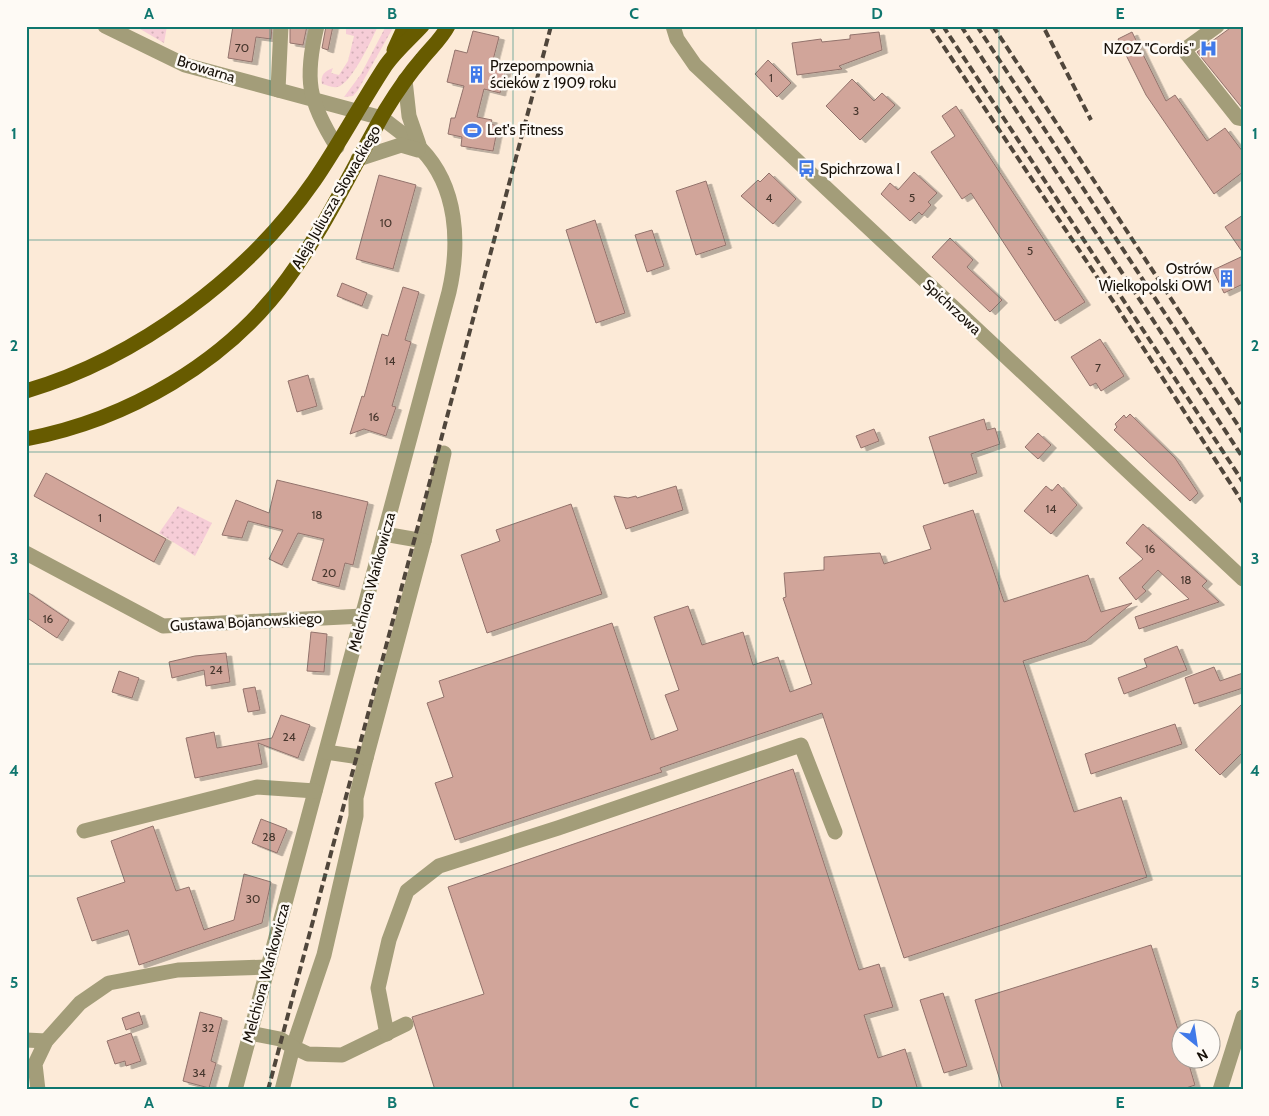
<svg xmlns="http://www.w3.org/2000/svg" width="1269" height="1116" font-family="Cabin,sans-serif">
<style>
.grass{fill:url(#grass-dots)}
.building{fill:#d1a59a;stroke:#92736c;filter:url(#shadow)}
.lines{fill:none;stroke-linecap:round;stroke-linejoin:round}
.minor{stroke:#a39d79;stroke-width:15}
.major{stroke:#675b00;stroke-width:15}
.rail{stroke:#50463b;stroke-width:4;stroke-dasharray:8 4;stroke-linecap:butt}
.grid{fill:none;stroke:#0f766e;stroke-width:1;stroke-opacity:0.55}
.labels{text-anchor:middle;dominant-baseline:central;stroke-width:5;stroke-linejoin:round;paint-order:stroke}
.number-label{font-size:12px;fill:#46362d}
.poi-label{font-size:15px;fill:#181109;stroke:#fefaf5;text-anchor:start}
.street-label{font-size:15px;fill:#181109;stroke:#fefaf5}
.neatline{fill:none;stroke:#0f766e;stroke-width:2}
.grid-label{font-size:16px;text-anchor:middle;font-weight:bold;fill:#0f766e}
</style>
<defs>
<pattern id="grass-dots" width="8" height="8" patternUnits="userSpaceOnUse" patternTransform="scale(1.25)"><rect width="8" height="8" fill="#f6cdd7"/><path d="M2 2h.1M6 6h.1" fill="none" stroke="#d2afb7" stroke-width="1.8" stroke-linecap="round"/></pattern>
<filter id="shadow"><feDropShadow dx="5.5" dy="3" stdDeviation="0" flood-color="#0004"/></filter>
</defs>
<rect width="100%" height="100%" fill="#fcead7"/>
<g class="grass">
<path d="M135,26H167L164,43Z"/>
<path d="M346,26H378C372,39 351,85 337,87C332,88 327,85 322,84C320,75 325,71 333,68L331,73L339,75L348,61L354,36L346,34Z"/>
<path d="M386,26H394L358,90L353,96L344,97L361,74Z"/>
<path d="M178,506L212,523L195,556L159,533Z"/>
</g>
<g class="building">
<path d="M233,26H272L271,39L256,37L252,62L228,58Z"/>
<path d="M290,26H307L303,45L290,43Z"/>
<path d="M326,26H333L328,50L322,48Z"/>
<path d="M1233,26H1243V109L1197,52Z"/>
<path d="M473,31L499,37L492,64L506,68L500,93L484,89L477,117L492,120L490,124L498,126L493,151L461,146L462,137L448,134L451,118H455L464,86L447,82L455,50L467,53Z"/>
<path d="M879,32L882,50L839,66L842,69L797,75L792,43L821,39L822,42L850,39V35Z"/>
<path d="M1132,32L1166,101L1175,95L1207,141L1225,128L1243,152V172L1214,194L1146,95L1118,39Z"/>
<path d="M768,60L791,83L777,97L755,74Z"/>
<path d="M852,79L874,101L882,93L895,105L860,140L826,106Z"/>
<path d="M956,106L1085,302L1055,321L971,193L962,199L931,152L955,136L942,116Z"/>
<path d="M914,172L937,193L928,202L931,205L922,215L919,212L910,221L881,194L890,183L898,190Z"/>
<path d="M769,173L796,199L773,224L741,196L758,180L760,182Z"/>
<path d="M379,175L416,185L393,269L356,259Z"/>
<path d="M706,181L726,245L696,255L676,191Z"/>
<path d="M1243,215V253L1225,227Z"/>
<path d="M595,220L625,313L596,323L566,230Z"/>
<path d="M652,230L664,266L647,272L635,235Z"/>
<path d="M950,238L973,260L967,267L1002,300L990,312L932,257Z"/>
<path d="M1243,256V284L1224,293L1213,270Z"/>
<path d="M342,283L367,293L362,306L337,296Z"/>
<path d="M403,287L419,292L405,340L411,342L392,406L396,407L386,436L364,429L350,434L362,396L364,397L382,334L388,336Z"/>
<path d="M1100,339L1124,376L1101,391L1096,383L1090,386L1071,357Z"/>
<path d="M308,375L317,406L297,412L288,381Z"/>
<path d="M1130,414L1175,458L1198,493L1190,501L1114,430L1117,427L1115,424L1124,415L1126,418Z"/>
<path d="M984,419L987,430L995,428L1000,444L971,454L977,473L944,484L929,437Z"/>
<path d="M874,429L879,441L861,448L856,436Z"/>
<path d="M1038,433L1051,445L1038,459L1025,447Z"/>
<path d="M46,473L166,539L154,562L34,496Z"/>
<path d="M277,480L368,502L353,565L345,563L339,587L312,580L324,539L298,533L282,565L269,559L283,530L248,521L242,538L222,535L236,500L269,513Z"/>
<path d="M1058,484L1077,505L1051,534L1024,511L1046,486L1052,491Z"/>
<path d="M676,486L683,510L626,529L614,496L628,498L636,496L637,498Z"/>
<path d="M571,504L602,594L487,633L461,555L500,541L496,530Z"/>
<path d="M973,510L1004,602L1088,575L1101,612L1132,603L1086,641L1023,661L1074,812L1121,797L1147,877L904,958L822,713L660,768L662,772L455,840L435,783L453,777L427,703L444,697L439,681L612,623L651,740L678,730L665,695L679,690L654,617L688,606L702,645L743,632L753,665L778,657L790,692L812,684L783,598L786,597L784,573L824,570V557L880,553L884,564L931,549L923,526Z"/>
<path d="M1143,524L1207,581L1202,586L1219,602L1139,629L1135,617L1189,599L1158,570L1142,587L1146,591L1136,600L1119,578L1143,559L1126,543Z"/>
<path d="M26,591L69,620L57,638L26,617Z"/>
<path d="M311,632L327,634L324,672L307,671Z"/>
<path d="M1177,646L1187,670L1124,694L1118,678L1147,667L1144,659Z"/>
<path d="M226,653L230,682L206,686L204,670L172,678L169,662L195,656Z"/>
<path d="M1214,667L1220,681L1243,673V688L1194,704L1185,678Z"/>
<path d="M119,671L139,678L132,698L112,692Z"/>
<path d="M255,687L260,710L248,712L243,689Z"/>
<path d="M1243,703V752L1220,775L1195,750Z"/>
<path d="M281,715L310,725L298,758L258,743L262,764L195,778L186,738L214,732L217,748L272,738Z"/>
<path d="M1175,724L1182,744L1091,774L1085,754Z"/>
<path d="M793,769L859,970L879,964L893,1007L864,1015L878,1058L905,1049L918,1090H435L412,1017L484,994L448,887Z"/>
<path d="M261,819L287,829L277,853L252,843Z"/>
<path d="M153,826L176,891L189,887L204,930L234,920L244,874L271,882L262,923L139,965L128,930L92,941L77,898L125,882L111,841Z"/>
<path d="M1151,945L1182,1042V1058H1187L1195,1085L1180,1090H1003L975,1000Z"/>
<path d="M943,993L967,1066L944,1073L920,1000Z"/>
<path d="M139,1012L143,1024L126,1030L122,1018Z"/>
<path d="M200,1012L222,1018L211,1061L216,1063L209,1088L183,1081Z"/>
<path d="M131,1033L141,1061L126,1066L125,1061L115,1064L107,1041Z"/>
</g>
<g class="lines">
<g class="minor">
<path d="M105,26L185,65L382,118C395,128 409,138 421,149C458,187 460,244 449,292L235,1090"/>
<path d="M317,26C304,79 308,101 337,147"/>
<path d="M673,26L677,39L695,65L1243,579"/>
<path d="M1217,26L1184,50L1238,118L1243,119"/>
<path d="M405,80L409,116L419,145"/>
<path d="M278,90L281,26"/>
<path d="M358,159L401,145L418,150"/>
<path d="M424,541L444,453"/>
<path d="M26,553L163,626L363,616"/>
<path d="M326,752L366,758L356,798V816L324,955L293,1047L308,1054L342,1055L406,1024"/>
<path d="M366,758L424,541L384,534"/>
<path d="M84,831L257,787L315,791"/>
<path d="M250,1033L280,1039L293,1047L282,1090"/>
<path d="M387,1034L378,988L389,940L407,891L439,866L558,828L801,745L835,832"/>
<path d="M26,1040L46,1041"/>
<path d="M38,1090L35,1064L46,1041L80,1003L109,983L178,970L267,967"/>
<path d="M1220,1090L1243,1017"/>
</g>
<g class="major">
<path d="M394,50L405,26"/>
<path d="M26,391C138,358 248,276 314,181C340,143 361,103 386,65C396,51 410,39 422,26"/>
<path d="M26,439C127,420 228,362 288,278C326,226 353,167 385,111C396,93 408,75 422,59C431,48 442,38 448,26"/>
</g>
<g class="rail">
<path d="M930,26L1115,304L1243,503"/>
<path d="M943,26L1243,482"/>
<path d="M961,26L1243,458"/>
<path d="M977,26L1243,433"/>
<path d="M993,26L1243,409"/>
<path d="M1045,30L1091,120"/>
<path d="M268,1090L551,26"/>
</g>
</g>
<path class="grid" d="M270,26V1090M513,26V1090M756,26V1090M999,26V1090M26,240H1243M26,452H1243M26,664H1243M26,876H1243"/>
<defs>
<symbol id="hospital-bare" viewBox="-9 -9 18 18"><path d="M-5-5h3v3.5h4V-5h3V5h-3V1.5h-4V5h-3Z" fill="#4079e9" stroke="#fefaf5" stroke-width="2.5" paint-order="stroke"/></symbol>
<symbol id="building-bare" viewBox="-9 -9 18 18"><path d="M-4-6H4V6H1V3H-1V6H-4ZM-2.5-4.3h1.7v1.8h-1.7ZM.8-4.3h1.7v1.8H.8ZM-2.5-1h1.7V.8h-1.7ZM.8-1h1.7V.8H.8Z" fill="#4079e9" stroke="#fefaf5" stroke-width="2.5" paint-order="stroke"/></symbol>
<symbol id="stadium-bare" viewBox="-9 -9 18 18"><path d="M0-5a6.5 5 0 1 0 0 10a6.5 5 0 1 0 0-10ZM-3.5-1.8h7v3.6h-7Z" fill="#4079e9" stroke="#fefaf5" stroke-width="2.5" paint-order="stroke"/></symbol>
<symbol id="bus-bare" viewBox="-9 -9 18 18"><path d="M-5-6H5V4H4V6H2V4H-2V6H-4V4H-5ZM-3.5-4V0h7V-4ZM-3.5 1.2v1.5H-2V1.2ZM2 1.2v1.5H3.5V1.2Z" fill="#4079e9" stroke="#fefaf5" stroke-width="2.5" paint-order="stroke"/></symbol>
</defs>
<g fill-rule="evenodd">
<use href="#hospital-bare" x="1196" y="36" width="25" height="25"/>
<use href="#building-bare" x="464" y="62" width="25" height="25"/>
<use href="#stadium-bare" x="460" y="118" width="25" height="25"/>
<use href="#bus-bare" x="794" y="156" width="25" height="25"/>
<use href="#building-bare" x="1214" y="266" width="25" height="25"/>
</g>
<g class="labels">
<g class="number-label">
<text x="242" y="47">70</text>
<text x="771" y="77">1</text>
<text x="856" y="110">3</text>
<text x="769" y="197">4</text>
<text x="912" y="197">5</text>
<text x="386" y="222">10</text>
<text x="1030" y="250">5</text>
<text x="390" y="360">14</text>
<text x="1098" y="367">7</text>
<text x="374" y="416">16</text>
<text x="1051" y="508">14</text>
<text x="317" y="514">18</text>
<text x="100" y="517">1</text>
<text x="1150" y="548">16</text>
<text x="329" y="572">20</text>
<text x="1186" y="579">18</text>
<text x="48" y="618">16</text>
<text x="216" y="669">24</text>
<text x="289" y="736">24</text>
<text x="269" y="836">28</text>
<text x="253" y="898">30</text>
<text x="208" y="1027">32</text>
<text x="199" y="1072">34</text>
</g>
<g class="poi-label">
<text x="1194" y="49" text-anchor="end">NZOZ "Cordis"</text>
<text x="490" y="66">Przepompownia<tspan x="490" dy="17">ścieków z 1909 roku</tspan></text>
<text x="487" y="130">Let's Fitness</text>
<text x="820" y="169">Spichrzowa I</text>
<text x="1212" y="269" text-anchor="end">Ostrów<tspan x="1212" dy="17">Wielkopolski OW1</tspan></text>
</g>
<g class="street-label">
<text transform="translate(206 69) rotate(17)">Browarna</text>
<text transform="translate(336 197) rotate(-60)">Aleja Juliusza Słowackiego</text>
<text transform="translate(952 307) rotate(43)">Spichrzowa</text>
<text transform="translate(372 582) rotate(-75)">Melchiora Wańkowicza</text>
<text transform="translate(246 622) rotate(-3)">Gustawa Bojanowskiego</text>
<text transform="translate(266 973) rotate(-75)">Melchiora Wańkowicza</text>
</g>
</g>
<rect width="1269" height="1116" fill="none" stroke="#fefaf5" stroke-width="55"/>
<g transform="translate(1196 1044) rotate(150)"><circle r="24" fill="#fefaf5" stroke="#a29d97"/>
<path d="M0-4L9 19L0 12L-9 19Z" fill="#4079e9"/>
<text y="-8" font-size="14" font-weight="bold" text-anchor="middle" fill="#181109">N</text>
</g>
<rect x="28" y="28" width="1214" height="1060" class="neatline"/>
<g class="grid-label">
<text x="149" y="19">A</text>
<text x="392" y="19">B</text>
<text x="634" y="19">C</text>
<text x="877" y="19">D</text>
<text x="1120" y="19">E</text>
<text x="14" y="139">1</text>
<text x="1255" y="139">1</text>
<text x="14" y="351">2</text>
<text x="1255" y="351">2</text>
<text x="14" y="564">3</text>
<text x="1255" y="564">3</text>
<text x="14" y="776">4</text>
<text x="1255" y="776">4</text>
<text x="14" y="988">5</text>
<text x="1255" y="988">5</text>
<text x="149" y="1108">A</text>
<text x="392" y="1108">B</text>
<text x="634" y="1108">C</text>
<text x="877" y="1108">D</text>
<text x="1120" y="1108">E</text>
</g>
</svg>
